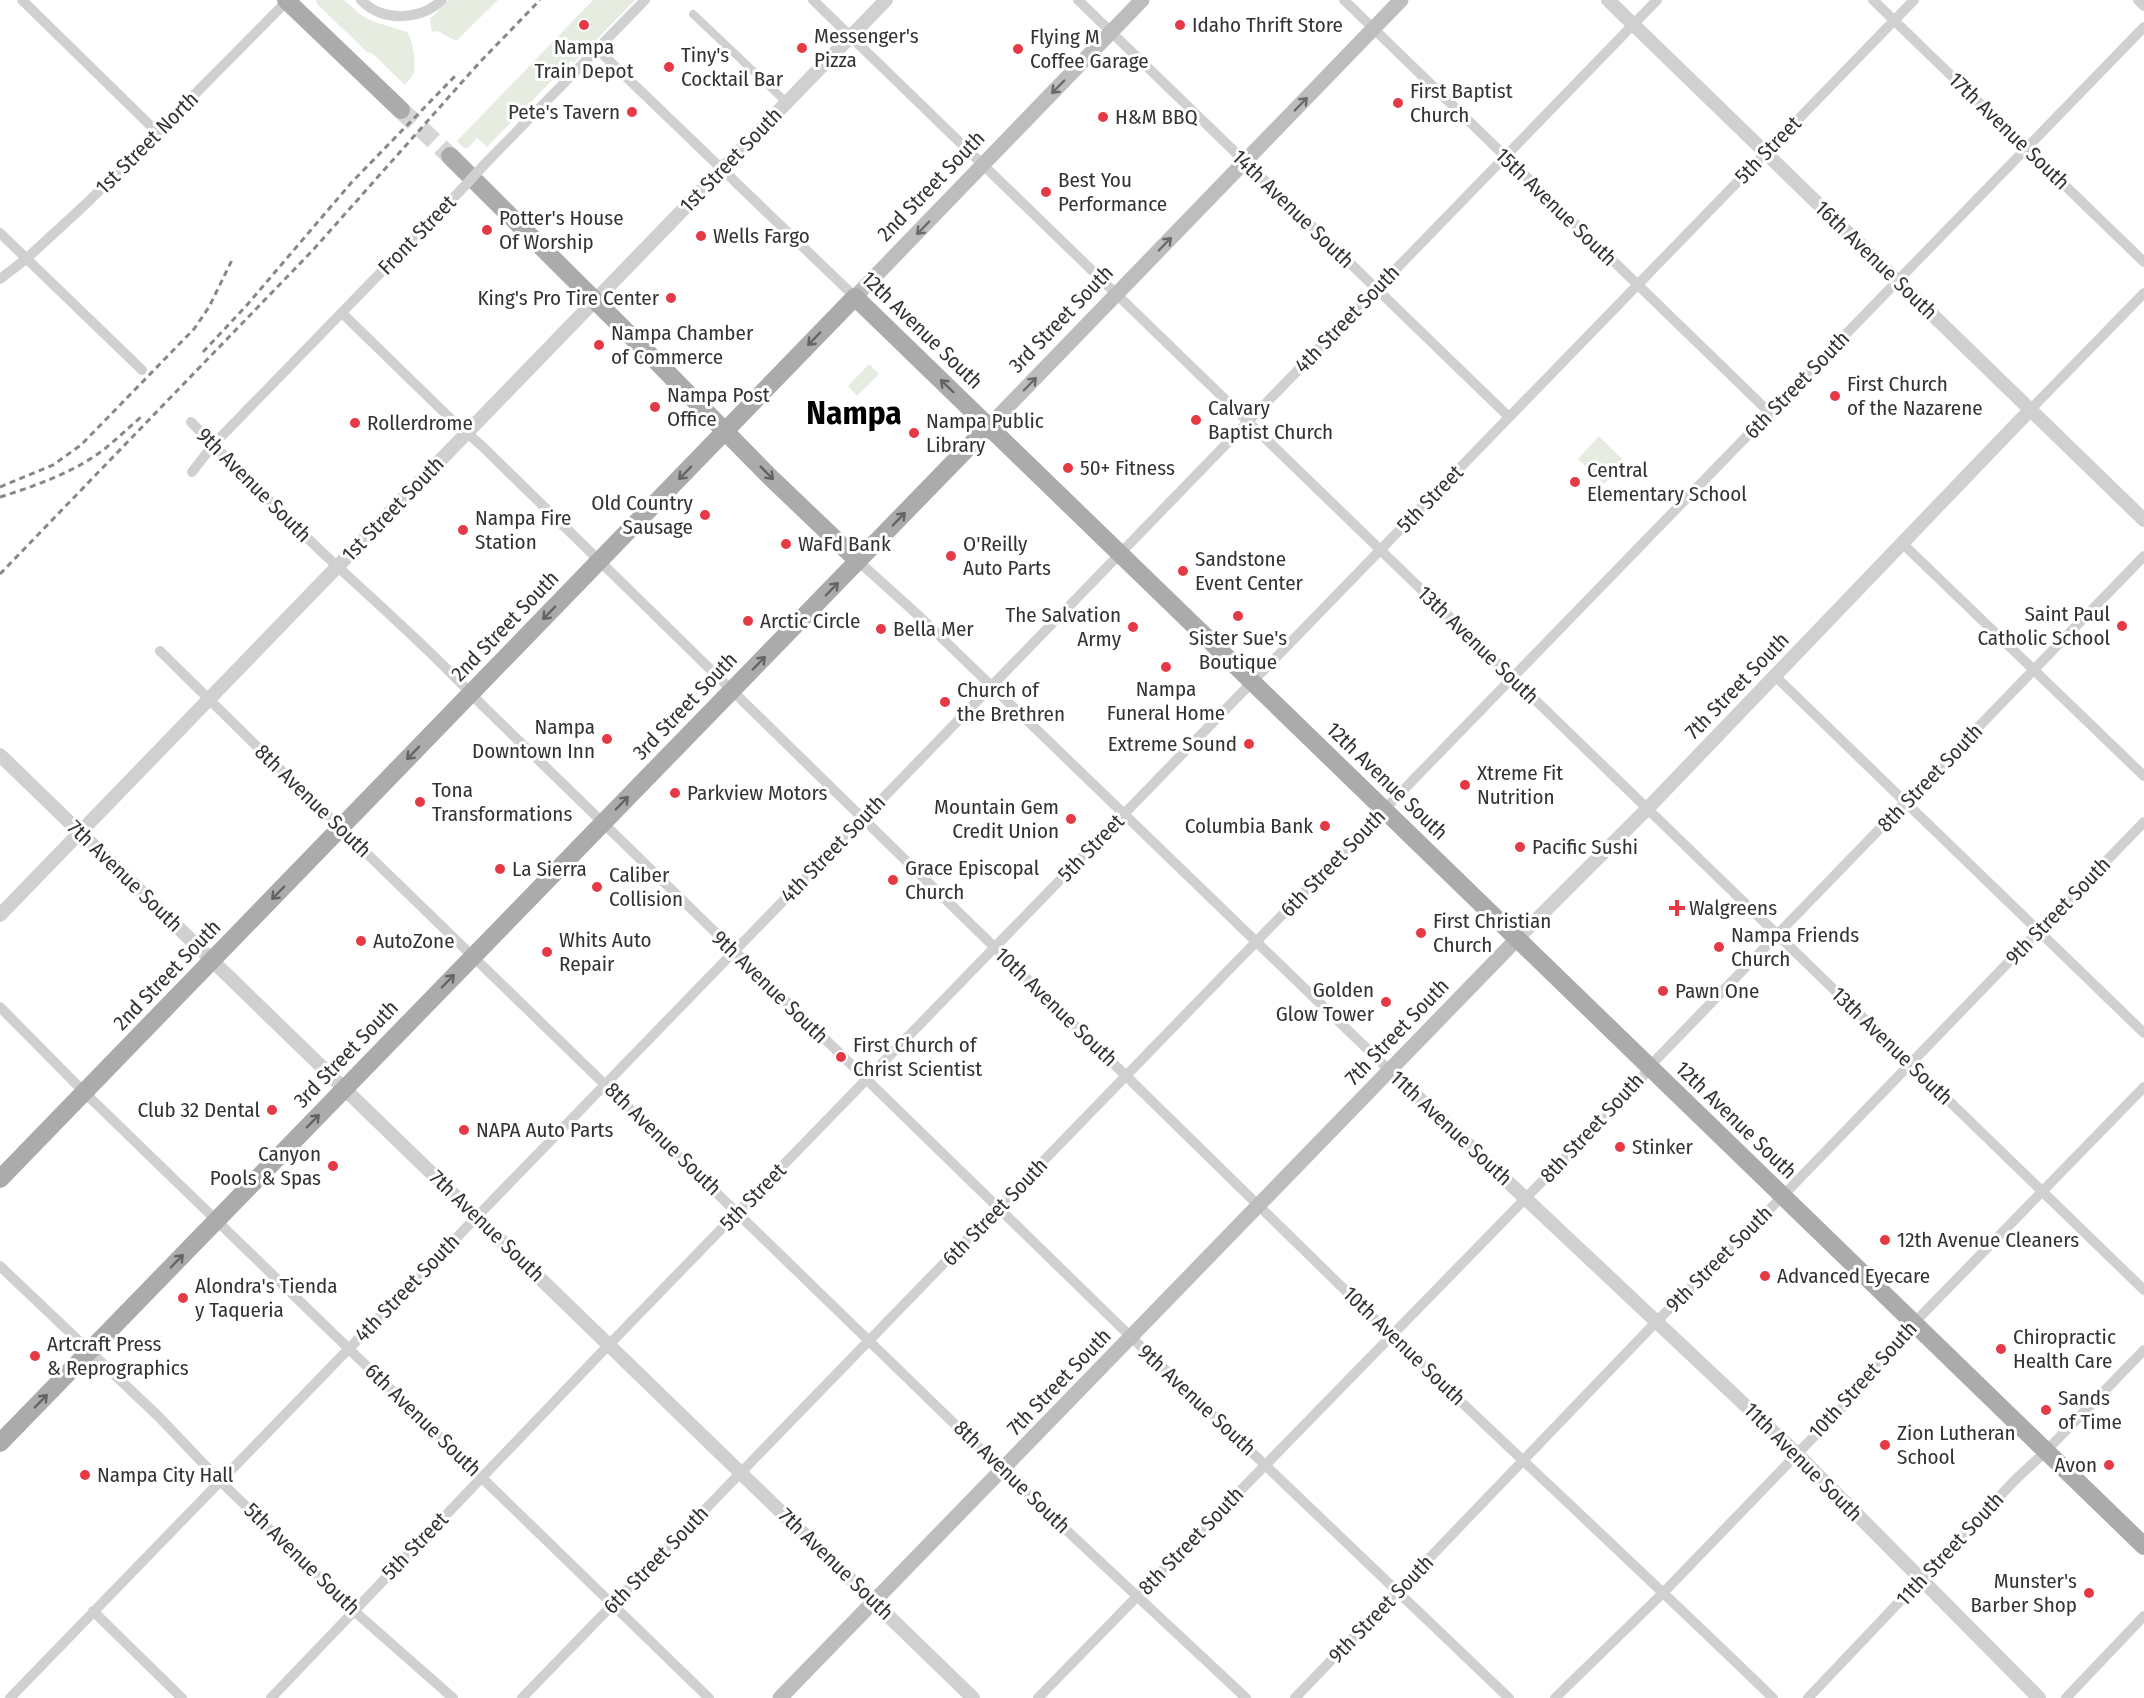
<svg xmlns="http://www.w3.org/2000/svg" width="2144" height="1698" font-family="'Fira Sans Condensed',sans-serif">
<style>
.green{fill:#e6ecdf}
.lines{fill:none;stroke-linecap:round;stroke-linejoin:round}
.primary-tunnel{stroke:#d6d6d6;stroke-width:18;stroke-dasharray:18 9;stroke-linecap:butt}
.pedestrian{stroke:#d0d0d0;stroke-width:8}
.minor{stroke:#d0d0d0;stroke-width:10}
.tertiary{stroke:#d0d0d0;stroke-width:14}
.secondary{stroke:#bdbdbd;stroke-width:15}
.primary{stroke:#ababab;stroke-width:18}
.rail{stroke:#888;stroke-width:3;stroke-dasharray:6 4.5;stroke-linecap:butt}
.minor-bridge{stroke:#d0d0d0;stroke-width:10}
.oneway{stroke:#6a6a6a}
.oneway2{stroke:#636363}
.poi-dot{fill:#e63946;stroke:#fff;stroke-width:2}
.labels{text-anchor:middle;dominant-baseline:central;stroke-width:6;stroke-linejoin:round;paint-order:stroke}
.poi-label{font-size:21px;fill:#333;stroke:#fff;text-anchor:start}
.street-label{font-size:21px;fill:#333;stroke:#fff}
.town-label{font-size:33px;font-weight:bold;fill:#000;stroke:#fff}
</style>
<rect width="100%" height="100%" fill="#fff"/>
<g class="green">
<path d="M316,0H344L361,15L372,21L407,32C413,40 416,62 414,72C413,77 408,81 405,85L372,53L367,52L317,4Z"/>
<path d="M449,0H498L456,41L438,31L432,32L430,19Z"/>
<path d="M593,0H635L574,63L571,61L487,147L477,138L468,148H464L457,141Z"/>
<path d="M869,364L879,374L857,396L848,386Z"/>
<path d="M1599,436L1625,462L1604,484L1578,459Z"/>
</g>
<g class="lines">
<path class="primary-tunnel" d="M401,110L450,156"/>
<path class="pedestrian" d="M693,14L786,102"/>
<g class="minor">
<path d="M22,0L157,132"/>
<path d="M361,0C382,22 420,21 442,0"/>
<path d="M813,0L2144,1290"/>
<path d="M1078,0L1509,417"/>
<path d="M1344,0L1770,413"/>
<path d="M1873,0L2144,262"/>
<path d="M2138,0L2144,6"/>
<path d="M597,49L855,297"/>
<path d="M484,165L645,0"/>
<path d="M0,233L142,370"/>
<path d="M0,279L26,259L88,202L288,0"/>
<path d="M342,313L454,422L482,446L1392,1336C1518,1457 1647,1576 1773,1698"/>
<path d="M2030,410L2144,293"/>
<path d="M191,422C239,471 287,520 338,567C387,612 437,657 483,706L1131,1337L1509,1698"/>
<path d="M192,472L213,445L460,191"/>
<path d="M1903,544L2144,776"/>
<path d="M858,561L918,615L1389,1070"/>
<path d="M160,651L289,778L1002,1470L1246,1698"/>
<path d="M1775,676L2144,1033"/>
<path d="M0,1007L84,1092L709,1698"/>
<path d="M0,1266L159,1417L219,1480L353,1610L453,1698"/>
<path d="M93,1611L182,1698"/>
<path d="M10,1698L1657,0"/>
<path d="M271,1698L599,1355L1914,0"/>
<path d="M522,1698L2144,27"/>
<path d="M1038,1698L1640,1081L1649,1067L2144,556"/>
<path d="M1295,1698L1657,1321L1770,1209L2144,822"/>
<path d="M1555,1698L1664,1592L1854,1395L1914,1323L2144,1087"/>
<path d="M1808,1698L2016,1479L2045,1452L2144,1350"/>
<path d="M2066,1698L2144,1616"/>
</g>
<g class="tertiary">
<path d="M1608,0L2144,520"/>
<path d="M0,755L973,1698"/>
<path d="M0,915L886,0"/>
<path d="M1517,939L1648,808L2030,410"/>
<path d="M1389,1070L1797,1454L2039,1698"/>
</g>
<g class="secondary">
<path d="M855,297L1142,0"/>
<path d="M989,426L1401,0"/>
<path d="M780,1698L1517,939"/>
</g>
<g class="primary">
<path d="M286,0L401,110"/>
<path d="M450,156L657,362L769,476L858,561"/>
<path d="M0,1179L855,297L2144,1546"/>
<path d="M0,1443L989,426"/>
</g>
<g class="rail">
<path d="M203,352L247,305L351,183L458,73"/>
<path d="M0,487L53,465L81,445L194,329L209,307L232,260"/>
<path d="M0,497C35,486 72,473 102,451C116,440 128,428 141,417"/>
<path d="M0,574L313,250L479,63L540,0"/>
</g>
<path class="minor-bridge" d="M460,191L484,165"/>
</g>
<defs><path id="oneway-shaft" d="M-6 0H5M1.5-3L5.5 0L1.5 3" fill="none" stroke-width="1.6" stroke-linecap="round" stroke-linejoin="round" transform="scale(1.5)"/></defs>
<g class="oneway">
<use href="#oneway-shaft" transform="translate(1058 87) rotate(134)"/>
<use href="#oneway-shaft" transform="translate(1301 104) rotate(-46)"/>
<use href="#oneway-shaft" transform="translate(923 228) rotate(134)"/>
<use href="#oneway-shaft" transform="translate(1165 244) rotate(-46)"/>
<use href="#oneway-shaft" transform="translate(1030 384) rotate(-46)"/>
</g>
<g class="oneway2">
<use href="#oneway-shaft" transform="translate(814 339) rotate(134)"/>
<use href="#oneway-shaft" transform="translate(947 386) rotate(-136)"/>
<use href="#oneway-shaft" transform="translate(685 473) rotate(134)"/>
<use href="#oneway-shaft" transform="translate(767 473) rotate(45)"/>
<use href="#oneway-shaft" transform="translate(899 519) rotate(-46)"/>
<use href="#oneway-shaft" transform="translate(832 589) rotate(-46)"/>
<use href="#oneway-shaft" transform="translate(549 613) rotate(134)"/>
<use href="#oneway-shaft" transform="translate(759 663) rotate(-46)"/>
<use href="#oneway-shaft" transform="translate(413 753) rotate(134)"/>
<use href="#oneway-shaft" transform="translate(622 803) rotate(-46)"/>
<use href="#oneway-shaft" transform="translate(278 893) rotate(134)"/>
<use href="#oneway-shaft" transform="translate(448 981) rotate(-46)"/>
<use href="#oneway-shaft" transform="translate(313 1121) rotate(-46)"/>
<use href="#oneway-shaft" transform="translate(177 1261) rotate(-46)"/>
<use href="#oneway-shaft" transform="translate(41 1401) rotate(-46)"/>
</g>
<g class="poi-dot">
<circle cx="584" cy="25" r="6"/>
<circle cx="1180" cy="25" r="6"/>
<circle cx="802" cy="48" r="6"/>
<circle cx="1018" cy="49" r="6"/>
<circle cx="669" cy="67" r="6"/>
<circle cx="1398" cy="103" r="6"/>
<circle cx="632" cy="112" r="6"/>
<circle cx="1103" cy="117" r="6"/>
<circle cx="1046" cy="192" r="6"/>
<circle cx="487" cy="230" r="6"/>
<circle cx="701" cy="236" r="6"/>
<circle cx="671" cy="298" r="6"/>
<circle cx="599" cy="345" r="6"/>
<circle cx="1835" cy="396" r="6"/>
<circle cx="655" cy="407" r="6"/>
<circle cx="1196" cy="420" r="6"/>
<circle cx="355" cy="423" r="6"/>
<circle cx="914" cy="433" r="6"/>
<circle cx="1068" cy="468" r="6"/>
<circle cx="1575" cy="482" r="6"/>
<circle cx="705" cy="515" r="6"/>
<circle cx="463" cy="530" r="6"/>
<circle cx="786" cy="544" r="6"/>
<circle cx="951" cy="556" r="6"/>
<circle cx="1183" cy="571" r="6"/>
<circle cx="1238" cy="616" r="6"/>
<circle cx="748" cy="621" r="6"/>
<circle cx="2122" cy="626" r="6"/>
<circle cx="1133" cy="627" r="6"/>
<circle cx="881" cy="629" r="6"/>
<circle cx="1166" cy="667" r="6"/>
<circle cx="945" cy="702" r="6"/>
<circle cx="607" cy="739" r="6"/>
<circle cx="1249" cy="744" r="6"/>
<circle cx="1465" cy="785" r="6"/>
<circle cx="675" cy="793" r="6"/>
<circle cx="420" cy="802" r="6"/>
<circle cx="1071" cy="819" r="6"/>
<circle cx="1325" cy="826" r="6"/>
<circle cx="1520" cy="847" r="6"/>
<circle cx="500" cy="869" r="6"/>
<circle cx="893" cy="880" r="6"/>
<circle cx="597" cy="887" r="6"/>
<path d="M1674 899h6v6h6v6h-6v6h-6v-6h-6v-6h6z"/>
<circle cx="1421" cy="933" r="6"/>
<circle cx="361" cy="941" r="6"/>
<circle cx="1719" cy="947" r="6"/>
<circle cx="547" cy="952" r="6"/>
<circle cx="1663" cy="991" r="6"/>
<circle cx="1386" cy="1002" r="6"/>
<circle cx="841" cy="1057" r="6"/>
<circle cx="272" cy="1110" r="6"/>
<circle cx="464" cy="1130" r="6"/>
<circle cx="1620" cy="1147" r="6"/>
<circle cx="333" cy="1166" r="6"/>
<circle cx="1885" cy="1240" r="6"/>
<circle cx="1765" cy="1276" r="6"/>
<circle cx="183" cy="1298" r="6"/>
<circle cx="2001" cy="1349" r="6"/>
<circle cx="35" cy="1356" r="6"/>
<circle cx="2046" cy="1410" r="6"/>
<circle cx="1885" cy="1445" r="6"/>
<circle cx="2109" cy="1465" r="6"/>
<circle cx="85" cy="1475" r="6"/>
<circle cx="2089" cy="1593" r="6"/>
</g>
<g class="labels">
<g class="poi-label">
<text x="1192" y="25">Idaho Thrift Store</text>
<text x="814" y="36">Messenger's<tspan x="814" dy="24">Pizza</tspan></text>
<text x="1030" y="37">Flying M<tspan x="1030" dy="24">Coffee Garage</tspan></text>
<text x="584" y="47" text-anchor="middle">Nampa<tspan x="584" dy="24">Train Depot</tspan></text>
<text x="681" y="55">Tiny's<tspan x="681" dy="24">Cocktail Bar</tspan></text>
<text x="1410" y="91">First Baptist<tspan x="1410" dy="24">Church</tspan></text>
<text x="620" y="112" text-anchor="end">Pete's Tavern</text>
<text x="1115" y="117">H&amp;M BBQ</text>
<text x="1058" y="180">Best You<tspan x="1058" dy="24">Performance</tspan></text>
<text x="499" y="218">Potter's House<tspan x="499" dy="24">Of Worship</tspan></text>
<text x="713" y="236">Wells Fargo</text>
<text x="659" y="298" text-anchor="end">King's Pro Tire Center</text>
<text x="611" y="333">Nampa Chamber<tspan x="611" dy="24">of Commerce</tspan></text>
<text x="1847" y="384">First Church<tspan x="1847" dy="24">of the Nazarene</tspan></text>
<text x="667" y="395">Nampa Post<tspan x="667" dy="24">Office</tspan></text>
<text x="1208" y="408">Calvary<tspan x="1208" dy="24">Baptist Church</tspan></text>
<text x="926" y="421">Nampa Public<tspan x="926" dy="24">Library</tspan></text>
<text x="367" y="423">Rollerdrome</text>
<text x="1080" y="468">50+ Fitness</text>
<text x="1587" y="470">Central<tspan x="1587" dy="24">Elementary School</tspan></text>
<text x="693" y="503" text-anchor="end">Old Country<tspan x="693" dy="24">Sausage</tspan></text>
<text x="475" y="518">Nampa Fire<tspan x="475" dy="24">Station</tspan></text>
<text x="798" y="544">WaFd Bank</text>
<text x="963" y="544">O'Reilly<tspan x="963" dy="24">Auto Parts</tspan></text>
<text x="1195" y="559">Sandstone<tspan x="1195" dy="24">Event Center</tspan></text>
<text x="2110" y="614" text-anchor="end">Saint Paul<tspan x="2110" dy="24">Catholic School</tspan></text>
<text x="1121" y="615" text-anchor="end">The Salvation<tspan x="1121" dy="24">Army</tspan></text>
<text x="760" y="621">Arctic Circle</text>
<text x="893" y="629">Bella Mer</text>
<text x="1238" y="638" text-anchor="middle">Sister Sue's<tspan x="1238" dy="24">Boutique</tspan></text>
<text x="1166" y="689" text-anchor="middle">Nampa<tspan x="1166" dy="24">Funeral Home</tspan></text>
<text x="957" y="690">Church of<tspan x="957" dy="24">the Brethren</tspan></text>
<text x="595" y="727" text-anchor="end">Nampa<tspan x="595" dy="24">Downtown Inn</tspan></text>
<text x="1237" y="744" text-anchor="end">Extreme Sound</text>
<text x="1477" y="773">Xtreme Fit<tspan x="1477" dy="24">Nutrition</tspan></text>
<text x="432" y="790">Tona<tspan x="432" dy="24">Transformations</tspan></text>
<text x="687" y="793">Parkview Motors</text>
<text x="1059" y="807" text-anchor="end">Mountain Gem<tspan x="1059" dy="24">Credit Union</tspan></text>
<text x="1313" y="826" text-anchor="end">Columbia Bank</text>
<text x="1532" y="847">Pacific Sushi</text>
<text x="905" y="868">Grace Episcopal<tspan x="905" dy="24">Church</tspan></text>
<text x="512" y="869">La Sierra</text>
<text x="609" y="875">Caliber<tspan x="609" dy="24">Collision</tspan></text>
<text x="1689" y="908">Walgreens</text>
<text x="1433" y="921">First Christian<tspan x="1433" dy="24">Church</tspan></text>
<text x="1731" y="935">Nampa Friends<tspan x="1731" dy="24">Church</tspan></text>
<text x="559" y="940">Whits Auto<tspan x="559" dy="24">Repair</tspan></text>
<text x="373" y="941">AutoZone</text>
<text x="1374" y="990" text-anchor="end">Golden<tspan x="1374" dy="24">Glow Tower</tspan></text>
<text x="1675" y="991">Pawn One</text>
<text x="853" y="1045">First Church of<tspan x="853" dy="24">Christ Scientist</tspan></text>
<text x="260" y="1110" text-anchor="end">Club 32 Dental</text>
<text x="476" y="1130">NAPA Auto Parts</text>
<text x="1632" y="1147">Stinker</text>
<text x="321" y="1154" text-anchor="end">Canyon<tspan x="321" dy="24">Pools &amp; Spas</tspan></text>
<text x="1897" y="1240">12th Avenue Cleaners</text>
<text x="1777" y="1276">Advanced Eyecare</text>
<text x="195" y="1286">Alondra's Tienda<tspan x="195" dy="24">y Taqueria</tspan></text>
<text x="2013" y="1337">Chiropractic<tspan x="2013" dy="24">Health Care</tspan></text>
<text x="47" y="1344">Artcraft Press<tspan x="47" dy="24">&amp; Reprographics</tspan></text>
<text x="2058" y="1398">Sands<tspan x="2058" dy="24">of Time</tspan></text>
<text x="1897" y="1433">Zion Lutheran<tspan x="1897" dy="24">School</tspan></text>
<text x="2097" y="1465" text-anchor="end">Avon</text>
<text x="97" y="1475">Nampa City Hall</text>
<text x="2077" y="1581" text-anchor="end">Munster's<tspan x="2077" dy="24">Barber Shop</tspan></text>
</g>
<g class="street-label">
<text transform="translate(2009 131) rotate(44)">17th Avenue South</text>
<text transform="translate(147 143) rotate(-45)">1st Street North</text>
<text transform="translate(1768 150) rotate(-46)">5th Street</text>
<text transform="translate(731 160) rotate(-46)">1st Street South</text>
<text transform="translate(931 186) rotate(-46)">2nd Street South</text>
<text transform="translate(1556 207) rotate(44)">15th Avenue South</text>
<text transform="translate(1293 209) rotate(44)">14th Avenue South</text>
<text transform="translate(417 235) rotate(-46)">Front Street</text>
<text transform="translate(1876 260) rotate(44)">16th Avenue South</text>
<text transform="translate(1061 319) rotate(-46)">3rd Street South</text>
<text transform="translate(1347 319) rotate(-46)">4th Street South</text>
<text transform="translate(922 330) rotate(44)">12th Avenue South</text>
<text transform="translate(1797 385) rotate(-46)">6th Street South</text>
<text transform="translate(254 485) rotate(45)">9th Avenue South</text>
<text transform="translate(1430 499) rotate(-46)">5th Street</text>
<text transform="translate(393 509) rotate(-46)">1st Street South</text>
<text transform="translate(505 626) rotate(-46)">2nd Street South</text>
<text transform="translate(1478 645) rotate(44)">13th Avenue South</text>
<text transform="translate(1737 686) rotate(-46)">7th Street South</text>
<text transform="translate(685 706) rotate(-46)">3rd Street South</text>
<text transform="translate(1930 778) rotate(-46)">8th Street South</text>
<text transform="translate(1387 781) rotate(44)">12th Avenue South</text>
<text transform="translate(313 801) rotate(44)">8th Avenue South</text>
<text transform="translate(1091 848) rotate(-46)">5th Street</text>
<text transform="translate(833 849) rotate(-46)">4th Street South</text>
<text transform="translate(1333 863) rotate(-46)">6th Street South</text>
<text transform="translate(125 876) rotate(44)">7th Avenue South</text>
<text transform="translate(2058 911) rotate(-46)">9th Street South</text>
<text transform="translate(167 975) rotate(-46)">2nd Street South</text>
<text transform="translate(770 987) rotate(44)">9th Avenue South</text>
<text transform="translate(1056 1007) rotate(44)">10th Avenue South</text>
<text transform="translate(1397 1032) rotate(-46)">7th Street South</text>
<text transform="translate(1892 1046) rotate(44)">13th Avenue South</text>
<text transform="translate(346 1054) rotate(-46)">3rd Street South</text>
<text transform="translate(1736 1120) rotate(44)">12th Avenue South</text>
<text transform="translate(1451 1128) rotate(43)">11th Avenue South</text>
<text transform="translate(1592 1128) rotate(-47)">8th Street South</text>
<text transform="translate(663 1139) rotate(44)">8th Avenue South</text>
<text transform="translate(753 1197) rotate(-46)">5th Street</text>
<text transform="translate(995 1212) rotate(-46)">6th Street South</text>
<text transform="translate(487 1226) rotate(44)">7th Avenue South</text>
<text transform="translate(1719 1259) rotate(-45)">9th Street South</text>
<text transform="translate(407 1288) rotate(-46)">4th Street South</text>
<text transform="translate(1404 1346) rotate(44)">10th Avenue South</text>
<text transform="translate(1863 1380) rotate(-48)">10th Street South</text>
<text transform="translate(1059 1382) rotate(-46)">7th Street South</text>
<text transform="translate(1197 1400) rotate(43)">9th Avenue South</text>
<text transform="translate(423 1420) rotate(44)">6th Avenue South</text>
<text transform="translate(1803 1462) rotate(45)">11th Avenue South</text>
<text transform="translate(1012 1477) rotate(44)">8th Avenue South</text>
<text transform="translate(1191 1541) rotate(-46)">8th Street South</text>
<text transform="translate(415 1546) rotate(-46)">5th Street</text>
<text transform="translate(1950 1549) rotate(-47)">11th Street South</text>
<text transform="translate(302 1559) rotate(44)">5th Avenue South</text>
<text transform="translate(656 1560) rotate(-46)">6th Street South</text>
<text transform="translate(836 1564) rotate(44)">7th Avenue South</text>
<text transform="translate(1381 1609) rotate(-46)">9th Street South</text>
</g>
<g class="town-label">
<text x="854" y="413">Nampa</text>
</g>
</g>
</svg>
